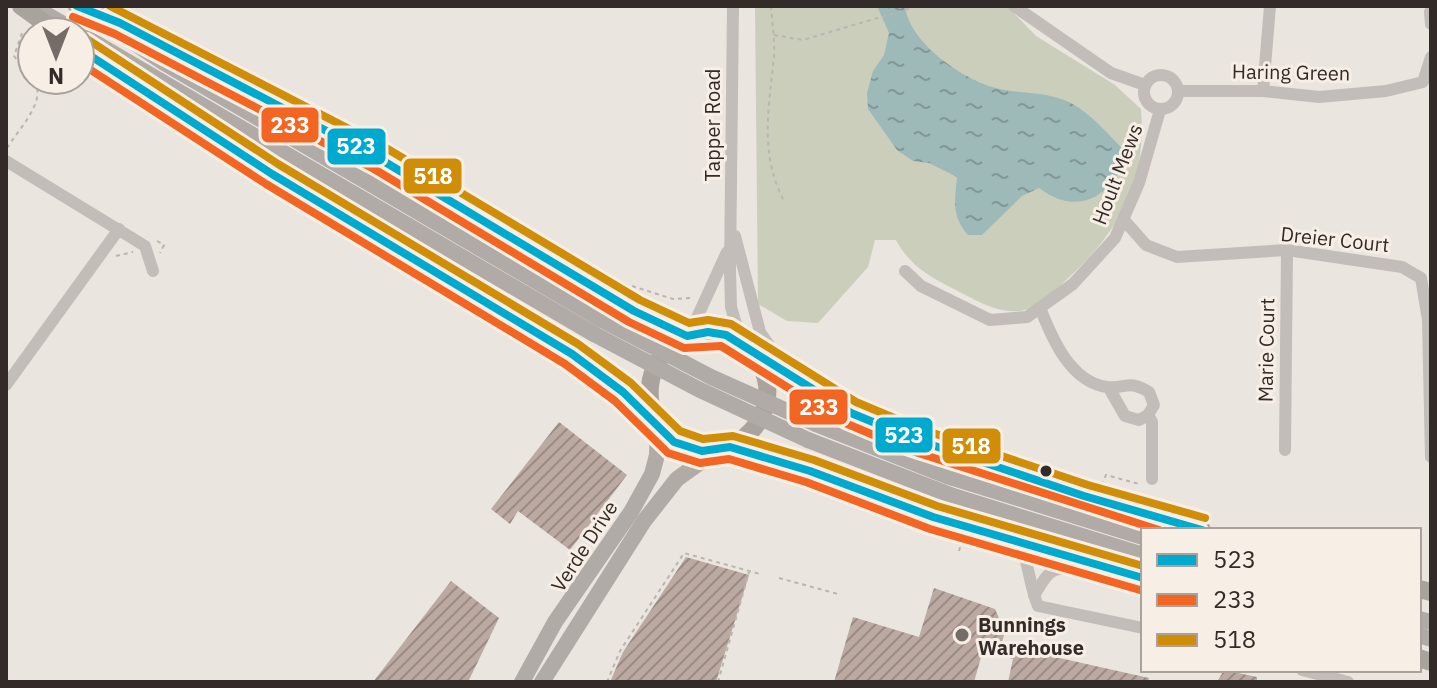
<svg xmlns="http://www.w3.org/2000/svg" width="1437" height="688" font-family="'IBM Plex Sans',sans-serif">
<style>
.park{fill:#cbceba}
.water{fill:url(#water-ripples)}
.building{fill:url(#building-hatch)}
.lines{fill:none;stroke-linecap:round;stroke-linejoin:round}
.path{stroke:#bbb5b1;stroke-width:2;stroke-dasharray:4 4;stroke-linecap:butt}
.minor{stroke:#c2bdb8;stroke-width:12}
.major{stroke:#b1aba7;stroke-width:16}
.highway{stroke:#a9a39e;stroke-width:18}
.major-bridge{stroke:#b1aba7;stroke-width:16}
.bus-1-casing{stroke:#f7efe6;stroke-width:14}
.bus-2-casing{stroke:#f7efe6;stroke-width:14}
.bus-3-casing{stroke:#f7efe6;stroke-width:14}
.bus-1{stroke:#00a9ce;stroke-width:8}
.bus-2{stroke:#f26522;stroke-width:8}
.bus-3{stroke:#d08d08;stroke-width:8}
.bus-dot{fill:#332b27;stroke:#f7efe6;stroke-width:3}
.poi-dot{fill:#736c67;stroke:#f7efe6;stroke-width:3}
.labels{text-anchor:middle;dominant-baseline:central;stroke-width:6;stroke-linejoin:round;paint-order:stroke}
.street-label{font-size:20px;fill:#332b27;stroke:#f7efe6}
.poi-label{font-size:20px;font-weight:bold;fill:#332b27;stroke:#f7efe6;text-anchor:start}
.line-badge{stroke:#f7efe6;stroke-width:3}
.badge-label{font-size:22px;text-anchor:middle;font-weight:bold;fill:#fff}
</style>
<defs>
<pattern id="water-ripples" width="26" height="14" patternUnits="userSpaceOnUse" patternTransform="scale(2)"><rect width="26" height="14" fill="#9dbab9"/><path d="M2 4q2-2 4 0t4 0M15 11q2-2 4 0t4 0" fill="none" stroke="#819796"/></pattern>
<pattern id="building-hatch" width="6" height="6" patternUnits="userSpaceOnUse" patternTransform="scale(2)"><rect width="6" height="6" fill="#bcaaa2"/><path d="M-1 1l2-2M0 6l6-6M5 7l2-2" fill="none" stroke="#998b84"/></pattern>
</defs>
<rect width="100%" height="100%" fill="#eae5df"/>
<path class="park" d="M755,6H1007L1036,36L1115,85L1141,109C1147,183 1119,232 1065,281C1053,293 1037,309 1019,311C996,313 975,300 956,290C930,277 910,266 896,240H875L868,267L818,323L787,321L758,304Z"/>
<path class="water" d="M877,6H905C909,42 960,77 992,87C1019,95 1045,90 1071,103C1093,115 1109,136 1127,153C1114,196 1078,218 1039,188L1022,196L982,235H968C951,216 955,200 957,177L929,163L913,161L897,150L868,109L867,93L873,71L884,55L889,33Z"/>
<g class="building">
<path d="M559,422L627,475L570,550L518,511L510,524L491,509Z"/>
<path d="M686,557L749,575L716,682H610L623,652Z"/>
<path d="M451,581L499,618L468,682H373Z"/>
<path d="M934,588L995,609L1005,632L1001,645L1149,678L1148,682H1008L1013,659L983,650L974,682H834L853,617L919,637Z"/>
<path d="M1224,670L1257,677V682H1217Z"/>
</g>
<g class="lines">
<g class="path">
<path d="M771,6C772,22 775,39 774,56C769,107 759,153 784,201"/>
<path d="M22,33L14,56L31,78"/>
<path d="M774,35L803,40L918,6"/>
<path d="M7,148C18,130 49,99 33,80"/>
<path d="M157,241L164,245L160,253"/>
<path d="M116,256L133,252"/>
<path d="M632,286L673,299L692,298"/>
<path d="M1101,485L1106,475L1139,484"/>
<path d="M959,551L962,540"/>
<path d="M779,578L838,594"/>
<path d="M607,682L620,651L684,553L760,574"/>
<path d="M718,682L749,572"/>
</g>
<g class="minor">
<path d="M733,6L730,270L731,307L742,344"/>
<path d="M1014,6L1111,73L1145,85"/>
<path d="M1430,12L1431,24"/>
<circle cx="1161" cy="92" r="17"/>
<path d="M1179,91H1263L1319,97L1386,91L1423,82L1431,57"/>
<path d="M1263,91L1270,6"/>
<path d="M6,161L145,246L153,271"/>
<path d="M1124,220L1146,245L1177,257L1287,250L1402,267L1421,278L1428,320L1431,457"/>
<path d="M735,236L760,332L783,366"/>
<path d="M905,271L921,286L990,320L1027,317L1073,284L1115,238L1139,183L1160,110"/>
<path d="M1040,308C1052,338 1070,382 1107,387C1126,389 1128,379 1149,392L1154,405L1148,415L1139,420L1125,416L1109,388"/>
<path d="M689,335L727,252"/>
<path d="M6,385L119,229"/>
<path d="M1148,415L1152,422V479"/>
<path d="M1285,450L1287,250"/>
<path d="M1020,543C1029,564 1029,584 1038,606L1143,628"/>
<path d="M1034,595C1039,588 1044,578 1050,573C1065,561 1092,574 1110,573"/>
<path d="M1302,670L1348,682"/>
</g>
<g class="major">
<path d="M37,9L77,32"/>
<path d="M97,18L163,62L602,320"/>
<path d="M80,34L594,334"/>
<path d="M816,424L947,476L1143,537"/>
<path d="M808,440L953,496L1143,555"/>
<path d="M1419,619L1431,622"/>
<path d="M1419,635L1431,639"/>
<path d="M522,682L555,622L631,512L652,474L657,455L658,424"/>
<path d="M542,682L644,521L677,479L716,451"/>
</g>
<g class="highway">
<path d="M21,6L57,32"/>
<path d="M77,6L120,23L380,159L580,279L687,336"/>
<path d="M80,49C235,162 407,249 568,352C597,370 624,393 649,415C664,428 671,443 691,449C736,462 782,415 763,370C732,297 625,339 655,420"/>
<path d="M756,356L851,413L914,439L1084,496L1202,530"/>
<path d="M730,447L810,471L933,517L1143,578"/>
<path d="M1419,589L1431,592"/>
<path d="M1419,658L1431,662"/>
</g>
<g class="major-bridge">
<path d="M602,320L711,377L816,424"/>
<path d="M594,334L698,389L808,440"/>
</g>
<defs>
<g id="bus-1">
<path d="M77,6L120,23L380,159L634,311L687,336L708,332L726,335L851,413L914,439L1084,496L1202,530"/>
<path d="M80,49L272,174L572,354L623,392L674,442L702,451L730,447L810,471L933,517L1143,578"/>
</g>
<g id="bus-2">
<path d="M73,17L115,34L374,169L629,322L684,348L721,346L845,423L909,450L1159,530"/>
<path d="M80,63L266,184L565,364L615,401L668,453L700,463L729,459L806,482L930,529L1140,590"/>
</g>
<g id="bus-3">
<path d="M110,6L386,148L640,300L689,323L708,320L731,324L856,402L918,428L1088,485L1205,518"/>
<path d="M87,39L278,164L578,344L631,383L680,431L703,439L733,436L814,460L937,506L1143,566"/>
</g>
</defs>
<use href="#bus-1" class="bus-1-casing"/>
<use href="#bus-2" class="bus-2-casing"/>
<use href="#bus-3" class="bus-3-casing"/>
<use href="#bus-1" class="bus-1"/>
<use href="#bus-2" class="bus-2"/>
<use href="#bus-3" class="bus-3"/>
</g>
<circle class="bus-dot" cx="1046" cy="471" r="7"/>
<circle class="poi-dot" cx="962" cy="635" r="8"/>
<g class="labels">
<g class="street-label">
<text transform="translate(1291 72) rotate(1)">Haring Green</text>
<text transform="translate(712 125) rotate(-90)">Tapper Road</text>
<text transform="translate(1117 174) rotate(-69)">Hoult Mews</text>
<text transform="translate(1335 239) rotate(6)">Dreier Court</text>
<text transform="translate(1266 350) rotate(-89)">Marie Court</text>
<text transform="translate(584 546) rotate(-57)">Verde Drive</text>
</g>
<g class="poi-label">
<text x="978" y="624">Bunnings<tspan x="978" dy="23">Warehouse</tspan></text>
</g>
</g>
<g class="line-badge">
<rect x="260" y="106" width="60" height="38" rx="8" fill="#f26522"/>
<rect x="326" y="127" width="61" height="39" rx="8" fill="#00a9ce"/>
<rect x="402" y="157" width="61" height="38" rx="8" fill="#d08d08"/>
<rect x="788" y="388" width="61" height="38" rx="8" fill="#f26522"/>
<rect x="874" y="416" width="60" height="38" rx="8" fill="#00a9ce"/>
<rect x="941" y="427" width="61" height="38" rx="8" fill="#d08d08"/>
</g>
<g class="badge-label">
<text x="290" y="133">233</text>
<text x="356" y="154">523</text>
<text x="433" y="184">518</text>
<text x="819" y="415">233</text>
<text x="904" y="443">523</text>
<text x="971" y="454">518</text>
</g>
<rect width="1437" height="688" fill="none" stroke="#332b27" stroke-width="16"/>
<rect x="1141" y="528" width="280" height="144" fill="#f7efe6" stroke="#a9a19a" stroke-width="2"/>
<rect x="1157" y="554" width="40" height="12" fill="#00a9ce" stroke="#a9a19a" stroke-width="2"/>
<text x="1213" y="568" font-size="24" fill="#332b27">523</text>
<rect x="1157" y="594" width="40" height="12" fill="#f26522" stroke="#a9a19a" stroke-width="2"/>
<text x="1213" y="608" font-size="24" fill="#332b27">233</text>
<rect x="1157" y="634" width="40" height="12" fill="#d08d08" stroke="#a9a19a" stroke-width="2"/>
<text x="1213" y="648" font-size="24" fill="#332b27">518</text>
<g transform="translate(56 56) rotate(180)"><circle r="38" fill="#f7efe6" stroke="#a9a19a" stroke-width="2"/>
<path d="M0-6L14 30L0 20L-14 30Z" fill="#736c67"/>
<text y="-12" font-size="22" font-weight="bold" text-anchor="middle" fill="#332b27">N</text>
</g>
</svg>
